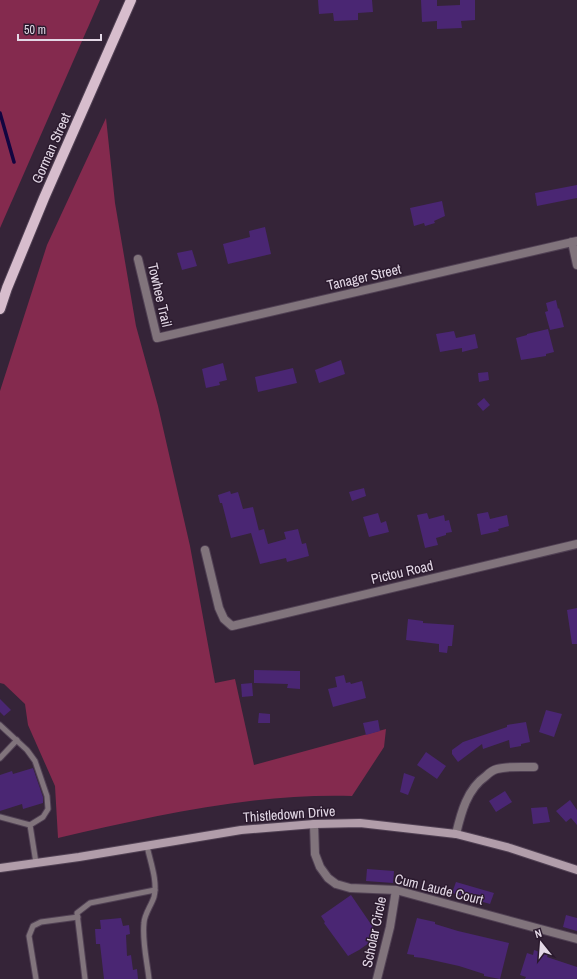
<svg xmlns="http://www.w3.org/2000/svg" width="577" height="979" font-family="'Archivo Narrow',sans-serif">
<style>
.forest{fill:#842a4e}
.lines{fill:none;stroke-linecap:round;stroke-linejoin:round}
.stream{stroke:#120540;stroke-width:3.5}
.building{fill:#4a2673}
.lane-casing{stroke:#514154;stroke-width:7}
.street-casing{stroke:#514154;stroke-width:10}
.secondary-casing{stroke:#514154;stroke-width:10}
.primary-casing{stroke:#514154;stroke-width:12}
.lane{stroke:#81747c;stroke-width:5}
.street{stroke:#81747c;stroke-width:8}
.secondary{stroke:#b19daa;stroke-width:8}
.primary{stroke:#d7bdcd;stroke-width:10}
.labels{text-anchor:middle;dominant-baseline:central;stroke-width:3;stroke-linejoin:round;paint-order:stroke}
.street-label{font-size:14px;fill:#e3d8e6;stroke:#2b1a2e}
</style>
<rect width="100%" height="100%" fill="#352438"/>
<g class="forest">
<path d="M0,0H100L0,228Z"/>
<path d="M106,118L115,203L136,326L158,406L190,546L215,683L235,679L254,765L386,729L384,747L352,796C253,793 154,816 58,838L55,786L28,725L25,704L4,684L0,683V391L47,245Z"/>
</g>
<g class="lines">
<path class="stream" d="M0,113L14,162"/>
</g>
<g class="building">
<path d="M318,0H372L373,12L358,13V20L334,21L333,13L319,14Z"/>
<path d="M421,0H437V6L460,5V0H475V20L461,21L462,28L437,29V21L422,22Z"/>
<path d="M577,185V198L537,206L535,193Z"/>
<path d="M442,201L445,216L434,221L435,223L425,226L424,223L414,226L410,208Z"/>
<path d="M265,227L271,254L228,264L223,244L250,237L249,231Z"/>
<path d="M192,250L197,266L182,270L177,253Z"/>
<path d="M556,300L558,309L559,308L564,327L550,330L545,312L548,311L546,303Z"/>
<path d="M548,329L554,352L546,354V356L521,360L516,338L527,335V334Z"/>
<path d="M454,331L456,338L475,334L478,348L462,352V348L440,352L436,334Z"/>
<path d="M341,360L345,374L319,383L315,370Z"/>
<path d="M223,363L227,380L219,382L220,385L206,388L202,369Z"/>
<path d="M293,368L297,383L258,392L255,377Z"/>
<path d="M488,372L489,380L479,382L478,373Z"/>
<path d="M484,398L490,405L483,411L477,404Z"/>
<path d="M364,488L366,496L352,501L349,492Z"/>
<path d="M230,491L231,494L238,492L243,509L253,507L259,531H257L264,529L268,544L286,539L284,532L298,529L302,544L306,543L309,556L287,562L286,558L260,564L251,533L231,538L222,503H220L218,495Z"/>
<path d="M488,512L490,519L507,515L509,526L498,529L499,531L481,535L477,514Z"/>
<path d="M378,513L381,523L386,521L389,532L369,537L363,517Z"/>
<path d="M427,513L429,519L444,515L445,521L449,520L452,532L446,533V535L436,538L438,545L425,548L417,515Z"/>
<path d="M577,608V644H572L567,610Z"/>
<path d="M408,619L423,621V623L454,625L452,646H448L447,653L439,652V644L406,640Z"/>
<path d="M254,670L300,671V689L287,688L288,684L254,683Z"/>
<path d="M344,675L346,683L350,682L351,684L362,681L366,698L333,707L328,689L337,687L335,677Z"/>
<path d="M252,683L253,696L242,697L241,684Z"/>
<path d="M0,699L11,710L4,716L0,712Z"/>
<path d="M546,710L562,714L554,737L539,732Z"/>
<path d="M259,713L270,714V723H258Z"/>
<path d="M378,720L380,731L366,735L363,723Z"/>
<path d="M526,722L530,742L521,744V746L510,748L509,740L483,749L482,744L458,762L452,754V750L463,742L507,727V725Z"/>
<path d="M426,752L446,766L437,779L417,765Z"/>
<path d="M33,768L43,797V803L23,809L22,804L0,811V775L12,771L13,774Z"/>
<path d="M404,773L415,777L408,795L400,792Z"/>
<path d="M505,791L512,802L496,812L489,801Z"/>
<path d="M570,800L577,810V825L571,818L566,822L556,811Z"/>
<path d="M547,807L550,822L533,824L531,808Z"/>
<path d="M367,869L394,871L393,883L366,881Z"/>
<path d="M456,882L494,893L490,904L452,893Z"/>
<path d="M351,895L379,936L359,950L348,956L324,923L325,922L321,916Z"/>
<path d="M566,915L577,918V931L563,927Z"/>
<path d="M121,918L123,926L129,925L130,934L126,935L127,956L131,955L133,970L137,969L138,979H104L100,944H96L95,929H101L100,920Z"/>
<path d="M417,918L435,922V924L458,931L509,943L500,979L484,976V974L459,966L423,958L414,957V955L407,954Z"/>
<path d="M534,950L548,955L547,957L577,967V979H525L526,977L520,975L527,953L533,955Z"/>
</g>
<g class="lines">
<defs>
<g id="lane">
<path d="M0,725L27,750L35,761L47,796L48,809L43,817L30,825L36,863"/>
<path d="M0,758L17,740"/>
<path d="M0,817L30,825"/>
<path d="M147,846C150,861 158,881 154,897C151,906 144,915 144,923C142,941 147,961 149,979"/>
<path d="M36,979L29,936L33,926L41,922L78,917"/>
<path d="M85,979L77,913L90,903L155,890"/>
</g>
<g id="street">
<path d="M572,242L577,265"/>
<path d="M138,259L157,338L577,241"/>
<path d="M205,550L219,608L224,619L232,626L577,544"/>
<path d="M314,824L315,854L320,867L328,878L336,884L350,888L396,890L577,939"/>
<path d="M456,834C461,813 467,789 486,776C489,773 493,770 497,769C508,766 521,767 534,767"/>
<path d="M377,979L390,927L396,890"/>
</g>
<path id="secondary" d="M0,868L79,857L241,830L314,824L360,823L456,834L510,848L577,870"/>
<path id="primary" d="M0,309L7,288L44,198L131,0"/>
</defs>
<use href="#lane" class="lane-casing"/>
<use href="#street" class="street-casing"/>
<use href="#secondary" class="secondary-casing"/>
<use href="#primary" class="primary-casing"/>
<use href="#lane" class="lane"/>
<use href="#street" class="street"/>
<use href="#secondary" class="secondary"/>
<use href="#primary" class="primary"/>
</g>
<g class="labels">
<g class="street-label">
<text transform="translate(51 148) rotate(-66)">Gorman Street</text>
<text transform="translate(364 277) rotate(-13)">Tanager Street</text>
<text transform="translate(160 295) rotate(77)">Towhee Trail</text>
<text transform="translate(402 572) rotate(-13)">Pictou Road</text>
<text transform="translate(289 814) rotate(-4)">Thistledown Drive</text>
<text transform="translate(439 889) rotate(14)">Cum Laude Court</text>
<text transform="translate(374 932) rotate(-78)">Scholar Circle</text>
</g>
</g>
<g transform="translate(541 943) rotate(343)" stroke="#2b1a2e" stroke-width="3" paint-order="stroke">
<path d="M0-3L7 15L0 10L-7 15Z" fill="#e3d8e6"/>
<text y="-6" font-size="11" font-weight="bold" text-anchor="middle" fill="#e3d8e6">N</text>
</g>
<path d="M18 34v6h83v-6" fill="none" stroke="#e3d8e6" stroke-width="2"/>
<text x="24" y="34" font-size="12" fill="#e3d8e6" stroke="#2b1a2e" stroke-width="3" paint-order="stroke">50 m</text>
</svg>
